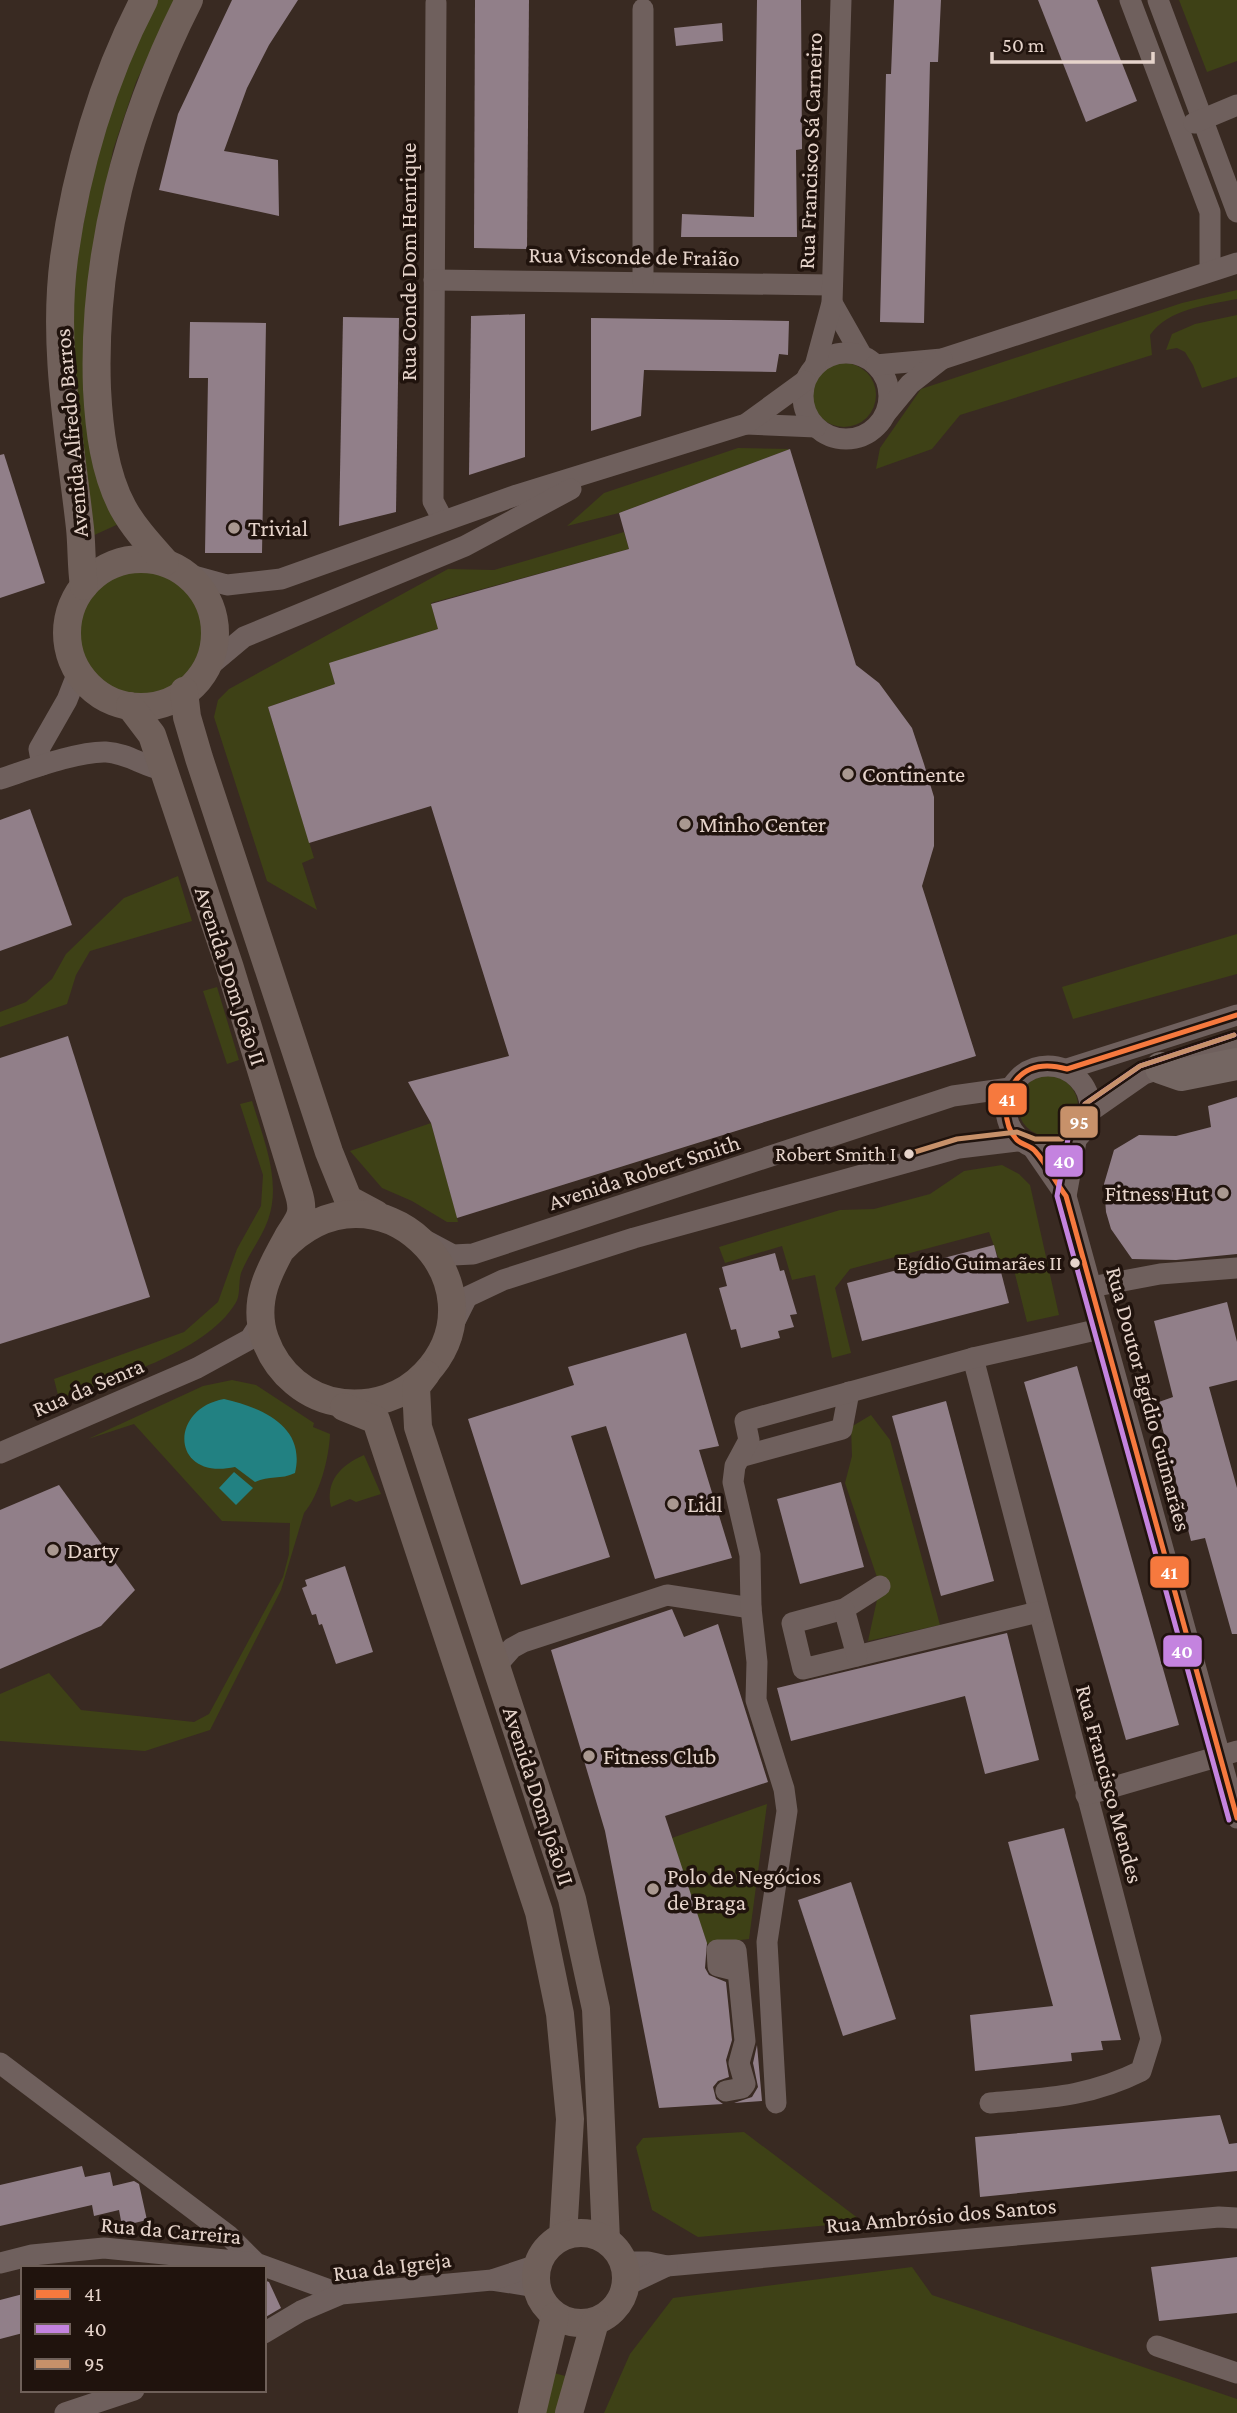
<svg xmlns="http://www.w3.org/2000/svg" width="1237" height="2413" font-family="'Crimson Pro',serif">
<style>
.green{fill:#3e4116}
.water{fill:#228182}
.building{fill:#917f89}
.lines{fill:none;stroke-linecap:round;stroke-linejoin:round}
.minor{stroke:#6f605d;stroke-width:21}
.major{stroke:#70605a;stroke-width:28}
.highway{stroke:#746662;stroke-width:32}
.bus-1-casing{stroke:#20130d;stroke-width:10}
.bus-2-casing{stroke:#20130d;stroke-width:10}
.bus-3-casing{stroke:#20130d;stroke-width:10}
.bus-1{stroke:#f6793e;stroke-width:5}
.bus-2{stroke:#c483df;stroke-width:5}
.bus-3{stroke:#c7916a;stroke-width:5}
.poi-dot{fill:#a99890;stroke:#20130d;stroke-width:2.5}
.bus-dot{fill:#e6d4cb;stroke:#20130d;stroke-width:2.5}
.labels{text-anchor:middle;dominant-baseline:central;stroke-width:7;stroke-linejoin:round;paint-order:stroke}
.bus-label{font-size:21px;fill:#e6d4cb;stroke:#20130d;text-anchor:end}
.street-label{font-size:23px;fill:#e6d4cb;stroke:#20130d}
.poi-label{font-size:23px;fill:#e6d4cb;stroke:#20130d;text-anchor:start}
.line-badge{stroke:#20130d;stroke-width:2.5}
.badge-label{font-size:19px;text-anchor:middle;font-weight:bold;fill:#fff}
</style>
<rect width="100%" height="100%" fill="#392a22"/>
<g class="green">
<path d="M155,0H175L136,82L113,150L93,251L123,522L90,537L70,341L78,251L98,149L122,76Z"/>
<path d="M1179,0H1237V61L1207,72Z"/>
<path d="M1237,290V299C1207,305 1168,309 1150,335L1152,355L960,415L932,449L876,469L880,448L921,389L1182,303Z"/>
<path d="M1237,315V377L1202,388L1193,365L1185,352L1177,348L1166,350L1172,334L1195,324Z"/>
<circle cx="844" cy="395" r="32"/>
<path d="M738,448L790,449L619,513L567,526L604,493Z"/>
<path d="M624,532L629,549L431,603L438,629L330,663L335,684L268,707L314,858L302,863L317,910L267,881L214,717L218,700L229,689L448,569L494,570Z"/>
<circle cx="141" cy="633" r="66"/>
<path d="M178,876L192,921L90,951L76,975L67,1004L0,1027V1012L26,1002L52,979L66,954L124,898Z"/>
<path d="M1237,934V974L1073,1019L1062,987Z"/>
<path d="M217,987L239,1060L227,1064L203,991Z"/>
<circle cx="1048" cy="1106" r="30"/>
<path d="M252,1101C263,1138 282,1181 268,1220C261,1239 248,1255 241,1273C238,1283 241,1296 235,1304C204,1354 112,1378 59,1399L54,1379L184,1332L218,1302L237,1249L261,1206L263,1175L240,1104Z"/>
<path d="M431,1123L455,1209L458,1222H447L412,1201L382,1188L350,1151Z"/>
<path d="M1002,1165L1019,1174L1030,1185L1059,1315L1027,1322L1013,1266L1002,1268L989,1232L850,1269L835,1288L851,1353L832,1358L815,1275L792,1280L782,1246L725,1263L719,1247L840,1210L874,1209L930,1194L964,1171Z"/>
<path d="M232,1380L256,1385L314,1423L313,1427L330,1434C329,1458 320,1494 304,1513L281,1590L210,1730L145,1751L0,1741V1694L49,1673L81,1710L194,1722L209,1714L283,1577L289,1554L290,1523L222,1521L134,1424L88,1439L203,1386Z"/>
<path d="M871,1415L890,1440L940,1625L868,1641L880,1586L845,1483L852,1456L851,1427Z"/>
<path d="M364,1455L381,1494L356,1502L350,1499L331,1507C325,1481 341,1465 364,1455Z"/>
<path d="M767,1804L749,1939L707,1944L672,1838Z"/>
<path d="M744,2132L863,2222L698,2237L652,2210L636,2147L643,2138Z"/>
<path d="M912,2267L932,2295L1237,2399V2413H604L630,2354L673,2298Z"/>
<path d="M554,2373L569,2377L559,2413H542Z"/>
</g>
<g class="water">
<path d="M224,1399C262,1408 306,1426 295,1473C281,1480 269,1475 255,1482L235,1467C171,1481 168,1409 224,1399Z"/>
<path d="M234,1472L253,1488L236,1505L219,1488Z"/>
</g>
<g class="building">
<path d="M232,0H298L269,45L247,88L224,151L278,160L279,216L159,190L178,114Z"/>
<path d="M475,0H529L527,249L474,248Z"/>
<path d="M757,0H801L802,149L796,150L797,237H681L682,214L754,217Z"/>
<path d="M894,0H941L938,62H930L924,323L880,322L886,74H891Z"/>
<path d="M1038,0H1097L1137,101L1086,122Z"/>
<path d="M722,23L723,41L676,46L674,28Z"/>
<path d="M525,314V457L469,475L471,316Z"/>
<path d="M343,317L399,318L396,512L339,526Z"/>
<path d="M591,318L789,321L788,355L779,354L776,372L644,370L641,416L591,431Z"/>
<path d="M190,322L266,323L262,553H205L208,378H189Z"/>
<path d="M790,449L856,665L879,683L912,728L924,764L934,797V846L922,886L976,1056L457,1218L431,1123L408,1082L509,1056L431,806L309,843L268,707L335,684L329,663L438,629L431,604L629,549L619,513Z"/>
<path d="M4,454L45,583L0,598V455Z"/>
<path d="M30,809L72,925L0,951V820Z"/>
<path d="M68,1036L150,1297L0,1344V1058Z"/>
<path d="M1237,1097V1254L1176,1260L1132,1259L1111,1229L1106,1212L1104,1184L1114,1150L1139,1135L1176,1136L1211,1127L1208,1106Z"/>
<path d="M994,1245L1009,1303L862,1341L847,1283Z"/>
<path d="M775,1253L780,1271L784,1270L797,1314L790,1315L794,1327L778,1331L780,1338L741,1348L736,1329L731,1330L719,1288L727,1286L722,1267Z"/>
<path d="M1227,1302L1237,1342V1380L1209,1387L1237,1488V1634H1232L1205,1538L1191,1541L1156,1403L1173,1397L1154,1321Z"/>
<path d="M686,1333L719,1446L699,1450L732,1558L655,1579L606,1426L571,1436L610,1557L521,1585L468,1419L574,1385L568,1367Z"/>
<path d="M1077,1366L1179,1725L1126,1740L1024,1382Z"/>
<path d="M946,1401L994,1581L941,1596L892,1416Z"/>
<path d="M841,1482L864,1567L800,1584L777,1499Z"/>
<path d="M59,1485L135,1590L101,1626L0,1669V1510Z"/>
<path d="M345,1566L373,1652L336,1664L322,1624L319,1625L316,1614L312,1615L302,1588L307,1586L305,1580Z"/>
<path d="M672,1609L684,1637L718,1624L768,1782L665,1816L707,1943L705,1968L709,1975L726,1982L732,2040L726,2060L729,2077L718,2081L713,2087L716,2099L723,2104L659,2108L605,1831L551,1650Z"/>
<path d="M1007,1633L1039,1760L985,1774L965,1696L791,1741L777,1688Z"/>
<path d="M1064,1828L1121,2040L1101,2041L1103,2050L1071,2053L1072,2061L975,2071L970,2015L1053,2006L1008,1842Z"/>
<path d="M851,1882L896,2019L843,2036L798,1900Z"/>
<path d="M757,2045L762,2101L734,2103L752,2097L758,2087L753,2063Z"/>
<path d="M1220,2115L1229,2144L1237,2143V2171L980,2197L975,2137Z"/>
<path d="M82,2166L85,2177L110,2172L113,2186L134,2181L139,2184L147,2220L122,2226L119,2210L94,2216L92,2205L0,2226V2185Z"/>
<path d="M1237,2257V2313L1159,2321L1151,2267Z"/>
<path d="M264,2280L269,2282L281,2308L264,2318Z"/>
<path d="M23,2294V2333L0,2339V2300Z"/>
</g>
<g class="lines">
<g class="minor">
<path d="M1130,0L1210,212V270"/>
<path d="M1158,0L1237,212"/>
<path d="M436,3L433,501L443,520"/>
<path d="M1194,123L1237,105"/>
<path d="M434,280L832,285"/>
<path d="M643,282V9"/>
<path d="M832,303L862,356"/>
<circle cx="846" cy="396" r="43"/>
<path d="M876,365L942,359L1237,263"/>
<path d="M815,366L832,303L841,0"/>
<path d="M886,413L910,384L942,359"/>
<path d="M746,424L816,427"/>
<path d="M187,574L227,585L281,579L517,495L746,424L805,381"/>
<path d="M207,668L244,637L465,546L571,489"/>
<path d="M42,765L39,749L67,700L78,672"/>
<path d="M0,779C28,770 78,751 106,752C127,753 143,766 163,770"/>
<circle cx="1048" cy="1108" r="42"/>
<path d="M1067,1069L1237,1015"/>
<path d="M1091,1111L1144,1074L1237,1043"/>
<path d="M1033,1148L1066,1196L1237,1818"/>
<path d="M1066,1196L1076,1141"/>
<path d="M423,1239L453,1255L473,1254L953,1096L1010,1088"/>
<path d="M1091,1287L1160,1274L1237,1268"/>
<path d="M453,1325L467,1297L503,1280L634,1238L959,1148L1018,1141"/>
<path d="M973,1358L1151,2039L1141,2071C1089,2097 1046,2098 990,2103"/>
<path d="M0,1453L197,1368L250,1339L261,1322"/>
<path d="M743,1456L842,1429L849,1392"/>
<path d="M880,1586L844,1609L792,1623L803,1669L1038,1612"/>
<path d="M844,1609L857,1656"/>
<path d="M497,1665L512,1648L523,1642L667,1595L751,1608"/>
<path d="M1086,1795L1237,1751"/>
<path d="M0,2063L229,2236L256,2263L341,2294"/>
<path d="M726,2091L742,2088L745,2084L739,2063L745,2041L736,1950H717L718,1966L738,1971"/>
<path d="M776,2103L767,1942L787,1811L784,1789L756,1700L757,1662L751,1608L750,1555L733,1482L735,1466L749,1440L745,1421L973,1358L1100,1329"/>
<path d="M624,2262H648L667,2266L1219,2217L1237,2218"/>
<path d="M0,2263L32,2255L104,2248L256,2263"/>
<path d="M492,2280L537,2287"/>
<path d="M627,2285L667,2266"/>
<path d="M264,2333L301,2311L341,2294L492,2280L537,2265"/>
<path d="M1157,2346L1237,2373"/>
<path d="M65,2413L134,2390"/>
</g>
<g class="major">
<circle cx="141" cy="633" r="74"/>
<path d="M165,562C150,545 134,528 123,508C104,473 99,428 97,389C92,254 128,120 189,0"/>
<path d="M84,586C81,566 82,547 80,528C70,438 52,348 64,258C76,170 103,78 144,0"/>
<path d="M184,691L187,717L199,758L329,1152L348,1199L376,1214"/>
<path d="M130,706L152,735L230,968L298,1191C300,1197 302,1205 301,1212C300,1220 293,1228 289,1235C271,1267 251,1300 265,1339C277,1373 307,1399 343,1403C373,1406 403,1397 425,1374C510,1284 376,1149 281,1250"/>
<path d="M426,1374L416,1387L418,1427L572,1899L596,2009L606,2240"/>
<path d="M344,1407L376,1420L539,1912L560,2014L570,2119L563,2236"/>
<circle cx="581" cy="2278" r="45"/>
<path d="M532,2413L555,2316"/>
<path d="M569,2413L595,2322"/>
</g>
<path class="highway" d="M1161,1068L1181,1075L1237,1064"/>
<defs>
<path id="bus-1" d="M1237,1015L1067,1069C1049,1064 1030,1064 1017,1079C1003,1095 1002,1124 1017,1140C1022,1145 1030,1145 1035,1151C1047,1164 1055,1182 1066,1196L1237,1818"/>
<path id="bus-2" d="M1229,1820L1057,1196L1068,1139L1078,1124L1085,1104L1140,1066L1234,1035"/>
<path id="bus-3" d="M905,1155L957,1139L1017,1132L1035,1139H1062L1078,1124L1085,1104L1140,1066L1234,1035"/>
</defs>
<use href="#bus-1" class="bus-1-casing"/>
<use href="#bus-2" class="bus-2-casing"/>
<use href="#bus-3" class="bus-3-casing"/>
<use href="#bus-1" class="bus-1"/>
<use href="#bus-2" class="bus-2"/>
<use href="#bus-3" class="bus-3"/>
</g>
<g class="poi-dot">
<circle cx="234" cy="528" r="7"/>
<circle cx="848" cy="774" r="7"/>
<circle cx="685" cy="824" r="7"/>
<circle cx="1223" cy="1193" r="7"/>
<circle cx="673" cy="1504" r="7"/>
<circle cx="53" cy="1550" r="7"/>
<circle cx="589" cy="1756" r="7"/>
<circle cx="653" cy="1889" r="7"/>
</g>
<g class="bus-dot">
<circle cx="909" cy="1154" r="6"/>
<circle cx="1075" cy="1263" r="6"/>
</g>
<g class="labels">
<g class="bus-label">
<text x="896" y="1154">Robert Smith I</text>
<text x="1062" y="1263">Egídio Guimarães II</text>
</g>
<g class="street-label">
<text transform="translate(810 151) rotate(-88)">Rua Francisco Sá Carneiro</text>
<text transform="translate(634 256) rotate(1)">Rua Visconde de Fraião</text>
<text transform="translate(408 262) rotate(-90)">Rua Conde Dom Henrique</text>
<text transform="translate(71 433) rotate(-95)">Avenida Alfredo Barros</text>
<text transform="translate(231 976) rotate(72)">Avenida Dom João II</text>
<text transform="translate(644 1172) rotate(-18)">Avenida Robert Smith</text>
<text transform="translate(88 1387) rotate(-23)">Rua da Senra</text>
<text transform="translate(1149 1399) rotate(75)">Rua Doutor Egídio Guimarães</text>
<text transform="translate(1110 1784) rotate(75)">Rua Francisco Mendes</text>
<text transform="translate(539 1796) rotate(72)">Avenida Dom João II</text>
<text transform="translate(941 2215) rotate(-5)">Rua Ambrósio dos Santos</text>
<text transform="translate(171 2230) rotate(5)">Rua da Carreira</text>
<text transform="translate(392 2266) rotate(-7)">Rua da Igreja</text>
</g>
<g class="poi-label">
<text x="248" y="528">Trivial</text>
<text x="862" y="774">Continente</text>
<text x="699" y="824">Minho Center</text>
<text x="1209" y="1193" text-anchor="end">Fitness Hut</text>
<text x="687" y="1504">Lidl</text>
<text x="67" y="1550">Darty</text>
<text x="603" y="1756">Fitness Club</text>
<text x="667" y="1876">Polo de Negócios<tspan x="667" dy="26">de Braga</tspan></text>
</g>
</g>
<g class="line-badge">
<rect x="987" y="1082" width="41" height="34" rx="7" fill="#f6793e"/>
<rect x="1059" y="1105" width="40" height="34" rx="7" fill="#c7916a"/>
<rect x="1044" y="1144" width="40" height="34" rx="7" fill="#c483df"/>
<rect x="1149" y="1555" width="41" height="34" rx="7" fill="#f6793e"/>
<rect x="1162" y="1634" width="41" height="34" rx="7" fill="#c483df"/>
</g>
<g class="badge-label">
<text x="1007" y="1106">41</text>
<text x="1079" y="1129">95</text>
<text x="1064" y="1168">40</text>
<text x="1169" y="1579">41</text>
<text x="1182" y="1658">40</text>
</g>
<rect x="21" y="2266" width="245" height="126" fill="#20130d" stroke="#6f6059" stroke-width="2"/>
<rect x="35" y="2289" width="35" height="10" fill="#f6793e" stroke="#6f6059" stroke-width="2"/>
<text x="84" y="2301" font-size="21" fill="#e6d4cb">41</text>
<rect x="35" y="2324" width="35" height="10" fill="#c483df" stroke="#6f6059" stroke-width="2"/>
<text x="84" y="2336" font-size="21" fill="#e6d4cb">40</text>
<rect x="35" y="2359" width="35" height="10" fill="#c7916a" stroke="#6f6059" stroke-width="2"/>
<text x="84" y="2371" font-size="21" fill="#e6d4cb">95</text>
<path d="M992 52v10h161v-10" fill="none" stroke="#e6d4cb" stroke-width="3.5"/>
<text x="1002" y="52" font-size="21" fill="#e6d4cb" stroke="#20130d" stroke-width="5" paint-order="stroke">50 m</text>
</svg>
